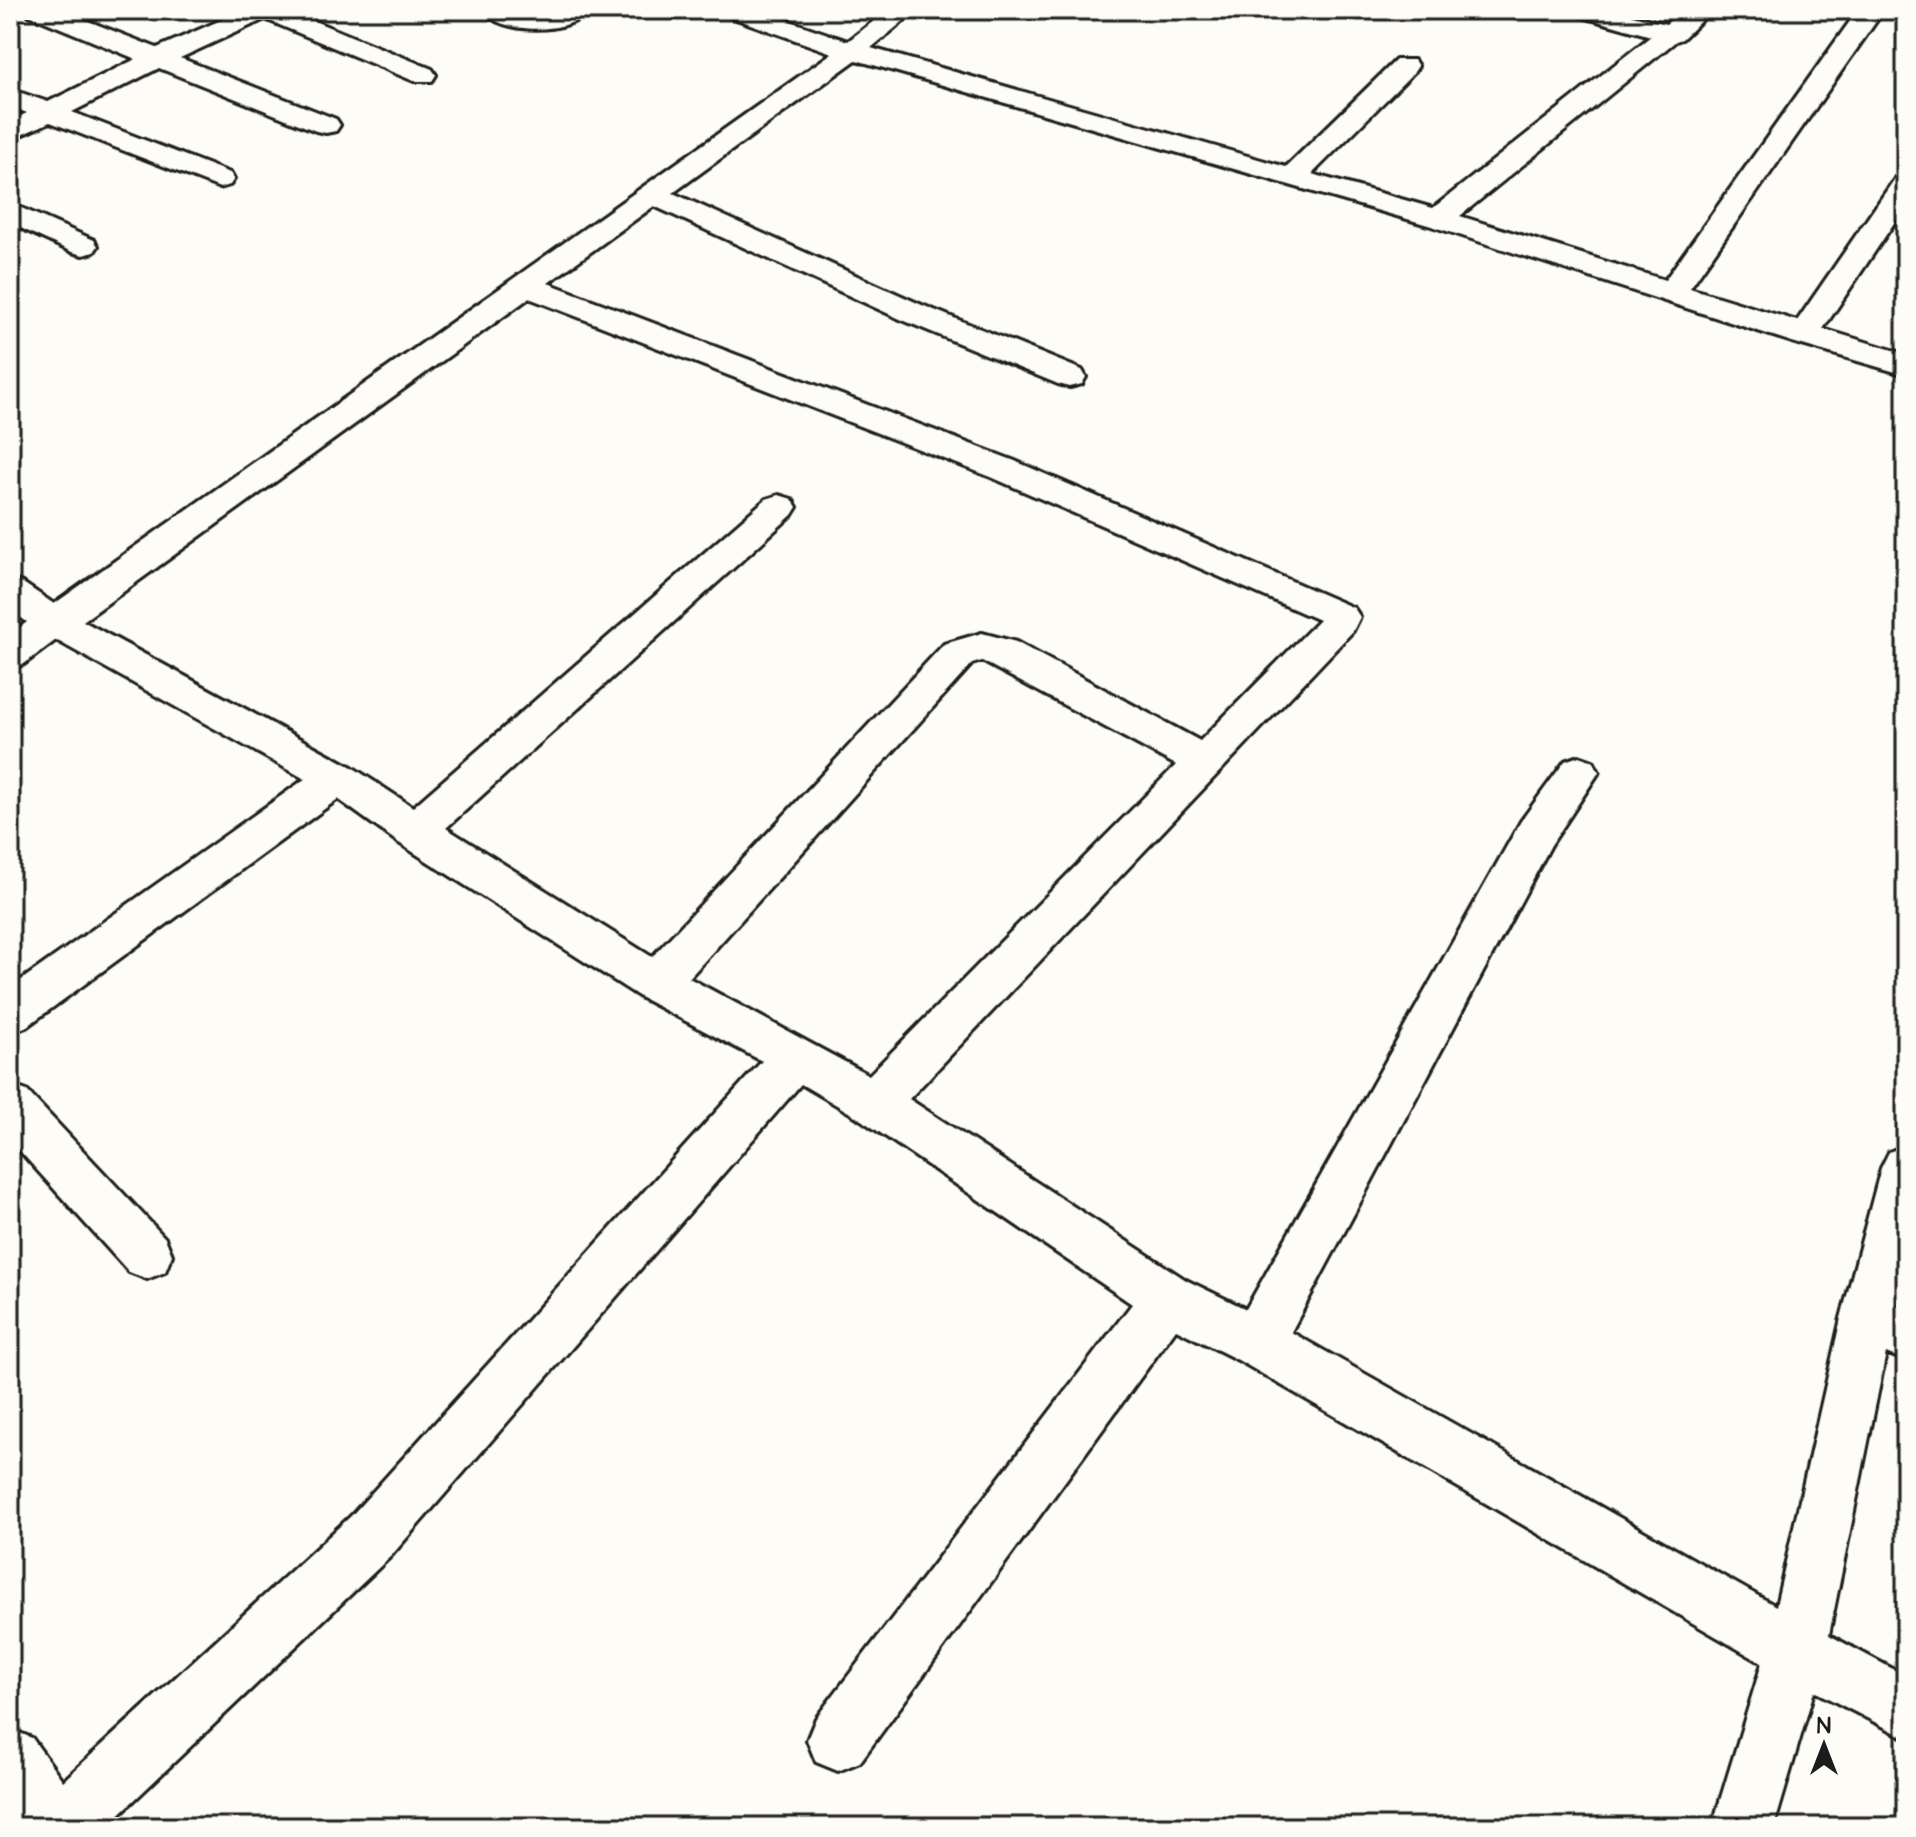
<svg xmlns="http://www.w3.org/2000/svg" width="1916" height="1837" font-family="'Architects Daughter',sans-serif">
<style>
.lines{fill:none;stroke-linecap:round;stroke-linejoin:round}
.minor-casing{stroke:#1c1c1c;stroke-width:6}
.minor{fill:#fdfcf7;fill-rule:evenodd}
</style>
<rect width="100%" height="100%" fill="#fdfcf7"/>
<filter id="ink" filterUnits="userSpaceOnUse"><feTurbulence type="fractalNoise" baseFrequency=".0125" numOctaves="2"/><feDisplacementMap in="SourceGraphic" scale="16" xChannelSelector="R" yChannelSelector="G"/><feConvolveMatrix kernelMatrix="1 2 1 2 8 2 1 2 1" color-interpolation-filters="sRGB"/></filter>
<g filter="url(#ink)">
<g class="lines">
<defs>
<g id="minor">
<path d="M25,10H60L157,48L244,10H287L432,69L436,75L432,81H414L265,19L180,58L336,119L340,125L336,131L326,133L316,131L159,68L72,112L230,173L234,179L230,185L220,188L50,122L10,140V121L27,113L10,106V89L48,102L136,59L29,15Z"/>
<path d="M482,10H518L536,14L557,10H590C572,35 500,35 482,10Z"/>
<path d="M721,10H758L848,41L888,10H917L871,48L1286,167L1396,60H1414L1418,66L1414,72L1312,174L1433,208L1651,36L1576,15L1572,10H1614L1666,24L1683,10H1712L1682,39L1676,41L1460,216L1665,280L1858,10H1884L1690,288L1797,321L1896,177L1906,174V205L1823,329L1906,354V375L1792,342L1428,225L856,60L673,193L922,305L1082,370L1086,377L1082,384L1070,387L1058,384L900,319L654,206L548,283L1015,461L1354,608L1360,617L1353,631L909,1099L1186,1280L1246,1309L1521,821L1565,761L1579,756L1593,761L1599,772L1551,845L1291,1332L1776,1606L1841,1318L1881,1168L1889,1152L1906,1145V1266L1896,1305L1906,1309V1361L1886,1353L1829,1635L1906,1676V1738L1814,1691L1774,1827H1712L1762,1663L1238,1360L1176,1329L860,1762L838,1771L816,1762L807,1740L816,1718L1132,1304L857,1117L801,1084L391,1556L106,1827H20L10,1813V1729L32,1738L63,1781L351,1516L762,1061L640,997L399,843L338,799L26,1027L10,1033V988L305,779L56,640L24,664L10,668V635L27,622L10,610V579L23,583L54,604L832,53L725,15ZM529,298L991,477L1319,620L1200,741L1016,642L982,633L944,644L652,957L446,828L792,515L797,507L792,499L779,495L766,499L413,807L352,767L83,621ZM982,661L1176,765L869,1075L689,978L972,664Z"/>
<path d="M10,203L94,240L98,246L94,252L83,255L72,252L10,223Z"/>
<path d="M10,1085L27,1091L165,1238L172,1255L165,1272L147,1279L129,1272L10,1140Z"/>
</g>
</defs>
<use href="#minor" class="minor-casing"/>
<use href="#minor" class="minor"/>
</g>
</g>
<rect width="1916" height="1837" fill="none" stroke="#fdfcf7" stroke-width="40"/>
<rect x="20" y="20" width="1876" height="1797" fill="none" stroke="#1c1c1c" stroke-width="3" filter="url(#ink)"/>
<g transform="translate(1824 1745)" stroke="#fdfcf7" stroke-width="6" paint-order="stroke">
<path d="M0-6L14 30L0 20L-14 30Z" fill="#1c1c1c"/>
<text y="-12" font-size="22" font-weight="bold" text-anchor="middle" fill="#1c1c1c">N</text>
</g>
</svg>
